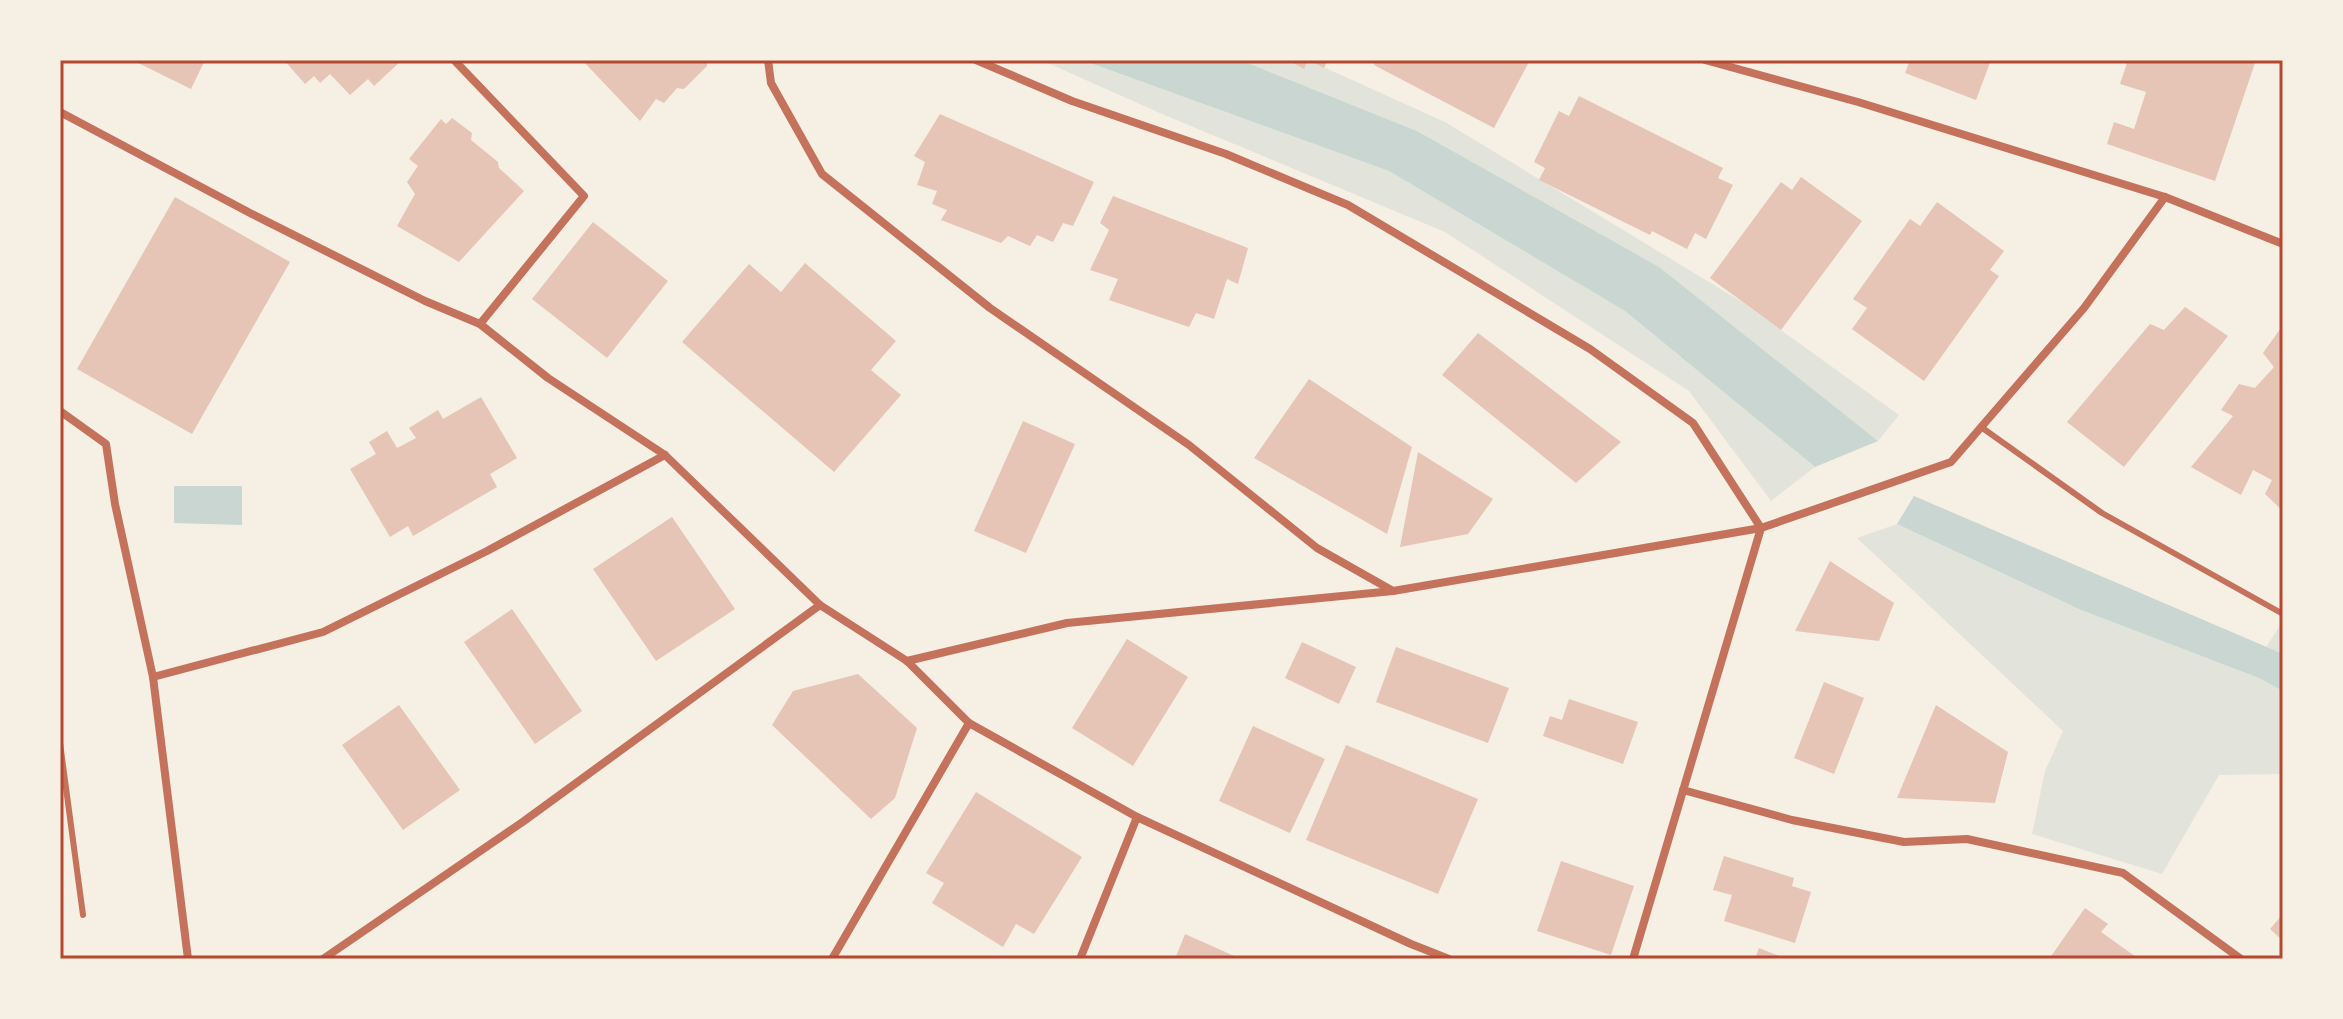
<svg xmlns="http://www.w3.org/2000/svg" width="2343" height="1019" font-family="Helvetica,sans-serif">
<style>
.green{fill:#e2e4dc}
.water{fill:#c9d6d2}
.building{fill:#e6c5b7}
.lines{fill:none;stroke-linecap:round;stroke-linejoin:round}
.service{stroke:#c5725c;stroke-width:6}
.minor{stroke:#c5725c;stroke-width:8}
.neatline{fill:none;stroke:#b5482f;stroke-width:3}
</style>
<rect width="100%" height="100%" fill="#f6efe4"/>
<g class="green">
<path d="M1041,60H1082L1389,171L1625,311L1815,467L1771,501L1689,391L1445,232L1162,114Z"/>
<path d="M1240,60H1308L1445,122L1742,302L1899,415L1878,441L1658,267L1417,131Z"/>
<path d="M1897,524L2081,610L2259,678L2283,691V774L2219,775L2162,874L2032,834L2045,771L2063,731L1857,538Z"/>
<path d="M2283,621V654L2266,647Z"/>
</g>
<g class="water">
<path d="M1082,60H1240L1417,131L1659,267L1878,441L1815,467L1625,311L1389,171Z"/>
<path d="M174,486H242V525L174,523Z"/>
<path d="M1914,496L2283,654V691L2259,678L2081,610L1897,524Z"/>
</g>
<g class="building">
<path d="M132,60H205L191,89Z"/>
<path d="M284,60H402L374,86L368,79L350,95L330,74L320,83L314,76L305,84Z"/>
<path d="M582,60H707V66L684,89L677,88L664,103L656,99L640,121Z"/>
<path d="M1288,60H1308L1304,69Z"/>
<path d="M1309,60H1328L1324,68Z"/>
<path d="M1376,60H1530L1494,128L1374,65Z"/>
<path d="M1910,60H1991L1976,100L1905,73Z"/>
<path d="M2128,60H2256L2215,181L2107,144L2114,122L2134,129L2146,92L2120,84Z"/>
<path d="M1579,96L1723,168L1718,178L1733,185L1706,239L1695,233L1687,249L1652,231L1650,235L1539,180L1545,168L1534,162L1559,111L1569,116Z"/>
<path d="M940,114L1094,182L1073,226L1063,223L1053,242L1037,235L1030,246L1008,236L1001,243L941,220L947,210L932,204L937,191L917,185L925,162L914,156Z"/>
<path d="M452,118L472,133L471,140L498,162L499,168L524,191L459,262L397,226L415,194L407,182L418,166L409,159L441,119L446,124Z"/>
<path d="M1801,177L1862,221L1781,330L1710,278L1781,182L1792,190Z"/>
<path d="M1113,196L1248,248L1238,284L1227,279L1214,319L1196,313L1189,327L1109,300L1118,279L1090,270L1109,230L1100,223Z"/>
<path d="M175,197L290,262L192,434L77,369Z"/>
<path d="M1937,202L2004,251L1990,270L1999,276L1924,381L1852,329L1867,308L1853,299L1910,219L1920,226Z"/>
<path d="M593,222L668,281L607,358L532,299Z"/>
<path d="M805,263L896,341L871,370L901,395L834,472L682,342L749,264L781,292Z"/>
<path d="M2185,307L2228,336L2124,467L2067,422L2150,324L2164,330Z"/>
<path d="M2283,325V511L2265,494L2272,480L2253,470L2241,495L2191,467L2233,416L2221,410L2239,384L2255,388L2274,367L2263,353Z"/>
<path d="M1478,333L1621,442L1576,483L1442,375Z"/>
<path d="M1309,379L1412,447L1387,534L1254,458Z"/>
<path d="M481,397L517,458L490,474L497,487L413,536L408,526L390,537L350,469L376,454L369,442L387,431L397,448L416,438L409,428L438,410L443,419Z"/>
<path d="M1023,421L1075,444L1026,553L974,531Z"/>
<path d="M1418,452L1493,499L1468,534L1400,547Z"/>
<path d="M672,517L735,609L656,661L593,569Z"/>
<path d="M1830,561L1894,603L1879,641L1795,631Z"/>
<path d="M512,609L582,711L535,744L464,642Z"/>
<path d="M1127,639L1188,677L1133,766L1072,728Z"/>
<path d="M1302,642L1356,667L1339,704L1285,678Z"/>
<path d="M1396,647L1509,688L1488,743L1376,702Z"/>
<path d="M858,674L917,728L895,798L871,819L772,725L793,691Z"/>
<path d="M1824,682L1864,698L1834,774L1794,758Z"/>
<path d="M1569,699L1638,722L1623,764L1543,736L1550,716L1562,720Z"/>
<path d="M399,705L460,790L403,830L342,745Z"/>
<path d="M1936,705L2008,752L1995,803L1897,798Z"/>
<path d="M1253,726L1325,759L1290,833L1219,801Z"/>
<path d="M1346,745L1478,799L1438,894L1306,840Z"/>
<path d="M976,792L1082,857L1034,934L1016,924L1003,947L932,903L944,883L926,873Z"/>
<path d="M1724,856L1794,878L1792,886L1811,892L1795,943L1724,921L1732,895L1713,890Z"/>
<path d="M1561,861L1634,886L1611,955L1537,931Z"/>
<path d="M2085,908L2108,924L2101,932L2139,959H2049Z"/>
<path d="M2283,914V941L2270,929Z"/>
<path d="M1185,934L1241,959H1175Z"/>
<path d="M1759,948L1782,957V959H1755Z"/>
</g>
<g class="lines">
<g class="service">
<path d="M1981,427L2102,513L2283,614"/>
<path d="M60,743L83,915"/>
</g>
<g class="minor">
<path d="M454,60L584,196L480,324"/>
<path d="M768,60L771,83L822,174L990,308L1189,445L1317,548L1393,591"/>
<path d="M976,60L1072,101L1226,154L1348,205L1590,349L1693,423L1761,528L1633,959"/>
<path d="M1705,60L1858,102L2165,197L2283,244"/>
<path d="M60,112L250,213L425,301L480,324L548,378L665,455L820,605L907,661L969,723L1137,817L1411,944L1449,959"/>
<path d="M60,411L106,444L115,504L153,677L188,959"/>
<path d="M907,661L1067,623L1393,591L1761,528L1951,462L2084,308L2165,197"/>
<path d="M153,677L323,632L487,551L665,455"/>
<path d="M1683,790L1792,820L1904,842L1967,839L2123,873L2241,959"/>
<path d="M323,959L524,821L820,605"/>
<path d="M832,959L969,723"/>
<path d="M1080,959L1137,817"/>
</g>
</g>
<rect width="2343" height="1019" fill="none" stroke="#f6efe4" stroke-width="124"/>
<rect x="62" y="62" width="2219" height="895" class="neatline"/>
</svg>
